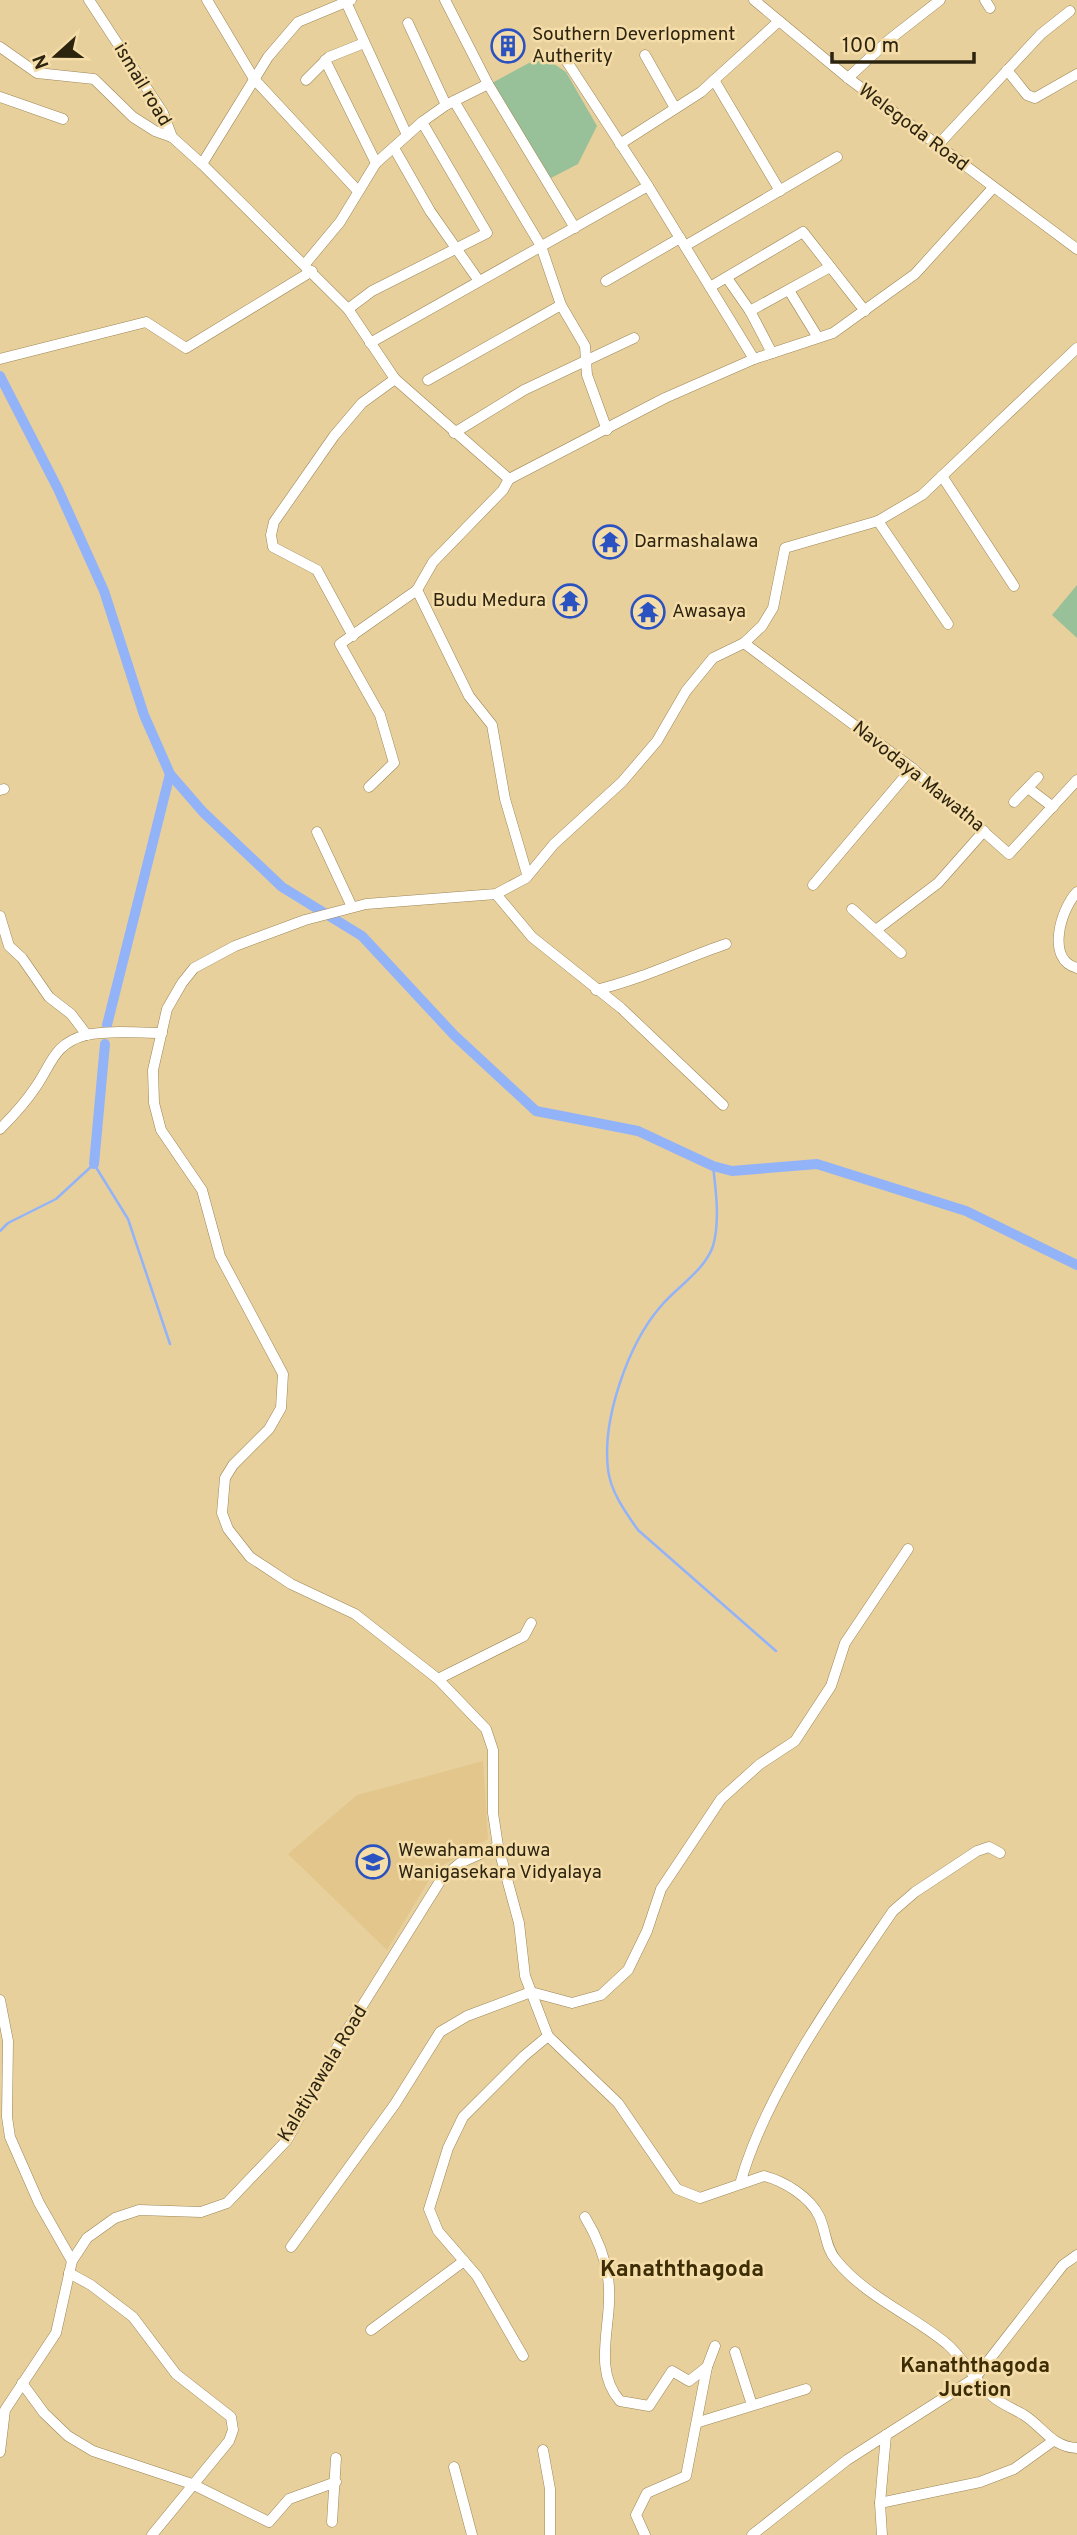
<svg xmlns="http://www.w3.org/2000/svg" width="1077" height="2535" font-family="Overpass,sans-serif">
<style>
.built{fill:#e2c68c}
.green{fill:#99c199}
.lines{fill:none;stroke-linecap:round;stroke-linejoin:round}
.stream{stroke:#93b3f8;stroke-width:2.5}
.canal{stroke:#93b3f8;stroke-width:10}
.minor-casing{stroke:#9c8655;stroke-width:11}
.minor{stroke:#fff;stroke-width:10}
.labels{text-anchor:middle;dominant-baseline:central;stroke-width:5;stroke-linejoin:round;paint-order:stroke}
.poi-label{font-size:19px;fill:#2d2410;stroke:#f5dda9;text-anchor:start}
.street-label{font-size:19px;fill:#2d2410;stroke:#f5dda9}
.neighbourhood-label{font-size:21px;font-weight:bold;fill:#3d2d06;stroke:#f5dda9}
.quarter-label{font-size:23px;font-weight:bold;fill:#3d2d06;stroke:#f5dda9}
</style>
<rect width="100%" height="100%" fill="#e8d09d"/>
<path class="built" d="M483,1761L488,1839L435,1870L387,1950L288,1854L357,1795Z"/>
<g class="green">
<path d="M542,56L566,72L597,126L578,164L551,178L492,83Z"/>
<path d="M1077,585V638L1052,615Z"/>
</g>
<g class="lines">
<g class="stream">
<path d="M713,1166C716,1190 720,1222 713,1246C705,1270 677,1287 661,1306C628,1344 602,1419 608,1469C610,1491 626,1513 638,1530L776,1651"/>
<path d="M0,1231L8,1223L56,1199L94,1164L128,1219L170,1344"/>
</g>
<g class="canal">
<path d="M0,376L58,489L104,591L144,715L170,774L203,812L282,887L362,936L454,1035L536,1111L638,1131L713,1166L732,1171L817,1164L966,1211L1077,1265"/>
<path d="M107,1025L170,774"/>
<path d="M94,1164L105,1044"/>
</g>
<defs>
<g id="minor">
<path d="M89,0L163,113L172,137L202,164"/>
<path d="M207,0L254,79L357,190"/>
<path d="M351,0L298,22L268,57L202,164L348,309L395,379L509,479L665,398L754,359L833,333L915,274L992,189"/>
<path d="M445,0L488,84L575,228"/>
<path d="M754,0L848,78L1077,249"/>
<path d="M985,0L990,8"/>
<path d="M346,2L407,135"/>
<path d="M408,23L446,105"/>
<path d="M0,47L37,73L94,79L133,117L155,131L172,137"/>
<path d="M560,51L648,186L754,359"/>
<path d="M645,55L675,108"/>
<path d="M325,60L376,163"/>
<path d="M1007,70L1027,95L1035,98L1077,74"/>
<path d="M848,78L890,39L940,0"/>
<path d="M306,80L329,57L364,43"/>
<path d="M714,80L780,191"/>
<path d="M0,97L63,119"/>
<path d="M454,101L541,246L561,305L585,346L587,375L607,430"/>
<path d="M620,144L701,92L779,21"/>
<path d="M937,146L1041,34L1070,11"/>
<path d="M394,148L430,211L479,281"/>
<path d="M685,246L837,157"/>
<path d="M305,264L340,222L376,163L422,122L446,105L488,84"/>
<path d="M727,278L750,311L772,353"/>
<path d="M606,281L680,238"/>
<path d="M710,287L803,232L865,311"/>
<path d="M790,292L817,336"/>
<path d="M348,309L372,291L487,233L422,122"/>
<path d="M750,311L830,267"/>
<path d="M370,343L648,186"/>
<path d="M1077,348L922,495L878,521L785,548L773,608L762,626L744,643L713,658L686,691L657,741L622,782L554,844L526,878L496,894L366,904L305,920L235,946L194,968L182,983L167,1009L153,1070L154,1103L161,1130L202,1190L220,1256L283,1374L281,1408L269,1429L233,1465L225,1478L222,1513L228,1529L250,1557L291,1584L355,1614L438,1679L486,1729L493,1750V1813L498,1846L519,1923L525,1976L548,2036L618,2103L677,2189L700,2198L764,2176C784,2181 810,2197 819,2216C826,2230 825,2247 836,2260C865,2296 912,2315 947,2344C965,2360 974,2380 992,2396C1001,2404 1014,2409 1024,2415C1043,2427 1052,2447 1077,2448"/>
<path d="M0,359L146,322L186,348L312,271"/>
<path d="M428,380L561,305"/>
<path d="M454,433L524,390L634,338"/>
<path d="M942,476L1014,586"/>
<path d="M509,479L503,490L433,562L417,590L469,696L492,725L505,799L527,874"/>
<path d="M878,521L948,624"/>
<path d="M353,636L317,570L273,547L271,535L274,522L334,436L362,403L395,379"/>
<path d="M744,643L912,768L1009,854L1077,780"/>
<path d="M369,787L394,763L380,715L340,644L417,590"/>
<path d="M1028,788L1053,807"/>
<path d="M0,790L4,789"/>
<path d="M1014,802L1038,777"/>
<path d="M317,832L352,907"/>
<path d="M813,885L912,768"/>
<path d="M1077,892C1060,910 1046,960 1077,968"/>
<path d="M496,894L532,937L621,1008L723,1105"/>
<path d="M852,909L901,953"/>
<path d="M0,916L9,946L22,958L49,997L71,1014L87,1035"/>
<path d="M876,930L938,883L984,831"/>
<path d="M596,990C642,979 682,959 726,944"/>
<path d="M0,1129C13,1116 25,1103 35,1088C52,1064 53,1044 86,1035C109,1030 138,1033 162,1033"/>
<path d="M438,1679L524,1636L531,1623"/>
<path d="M0,2000L8,2041L7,2117L10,2137L39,2203L72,2261"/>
<path d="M740,2184C765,2093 839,1990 893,1911L915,1892L977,1851L989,1847L1000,1853"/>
<path d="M585,2217C596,2235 605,2257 608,2278C615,2319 590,2367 620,2401L649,2406L672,2371L689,2381L707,2367"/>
<path d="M291,2247L395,2104L440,2032L467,2016L531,1992L572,2003L601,1995L628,1970L647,1931L661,1889L721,1799L760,1764L795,1741L831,1686L845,1643L908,1549"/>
<path d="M69,2273L91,2285L133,2317L176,2374L231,2417L233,2430L229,2441L152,2535"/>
<path d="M371,2330L464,2261"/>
<path d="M735,2352L752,2405"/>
<path d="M523,2356L477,2276L438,2231L429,2209L448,2148L463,2117L524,2056L548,2036"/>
<path d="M22,2383L44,2413L68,2436L93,2451L192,2484L269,2522L289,2499L336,2482"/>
<path d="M699,2422L806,2389"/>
<path d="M543,2450L550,2489V2535"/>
<path d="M0,2452L5,2410L56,2333L72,2261L87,2238L115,2218L139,2210L201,2212L227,2203L287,2140L344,2035L442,1878L460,1863L498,1846"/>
<path d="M454,2467L472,2535"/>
<path d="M880,2503L980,2482L1014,2469L1053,2441"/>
<path d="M332,2522L336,2458"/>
<path d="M645,2535L636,2515L647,2493L686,2476L707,2367L715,2346"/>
<path d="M752,2535L847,2460L886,2435"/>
<path d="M882,2535L880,2503L886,2435L975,2378L1063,2265L1077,2255"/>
</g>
</defs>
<use href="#minor" class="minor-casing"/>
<use href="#minor" class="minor"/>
</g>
<defs>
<symbol id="building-ring" viewBox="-11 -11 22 22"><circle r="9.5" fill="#f5dda9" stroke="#2a52c1" stroke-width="1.5"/><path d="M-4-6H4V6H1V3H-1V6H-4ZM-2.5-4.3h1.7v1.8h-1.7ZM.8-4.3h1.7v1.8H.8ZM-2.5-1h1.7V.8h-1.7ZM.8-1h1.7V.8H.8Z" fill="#2a52c1"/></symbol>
<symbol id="temple-ring" viewBox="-11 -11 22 22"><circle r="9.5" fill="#f5dda9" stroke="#2a52c1" stroke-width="1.5"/><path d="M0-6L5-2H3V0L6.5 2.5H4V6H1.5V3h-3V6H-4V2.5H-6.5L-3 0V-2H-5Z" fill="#2a52c1"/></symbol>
<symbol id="school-ring" viewBox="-11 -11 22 22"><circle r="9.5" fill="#f5dda9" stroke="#2a52c1" stroke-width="1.5"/><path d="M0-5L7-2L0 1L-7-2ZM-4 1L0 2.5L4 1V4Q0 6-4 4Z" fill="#2a52c1"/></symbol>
</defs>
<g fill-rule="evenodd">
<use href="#building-ring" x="489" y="27" width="38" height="38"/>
<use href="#temple-ring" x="591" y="523" width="38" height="38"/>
<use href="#temple-ring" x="551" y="582" width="38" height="38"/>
<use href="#temple-ring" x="629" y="593" width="38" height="38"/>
<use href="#school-ring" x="354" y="1843" width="38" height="38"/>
</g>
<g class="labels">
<g class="poi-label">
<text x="532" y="35">Southern Deverlopment<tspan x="532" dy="22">Autherity</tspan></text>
<text x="634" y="542">Darmashalawa</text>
<text x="546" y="601" text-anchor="end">Budu Medura</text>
<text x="672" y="612">Awasaya</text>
<text x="398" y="1851">Wewahamanduwa<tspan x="398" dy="22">Wanigasekara Vidyalaya</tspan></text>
</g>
<g class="street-label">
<text transform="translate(142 85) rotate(59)">ismail road</text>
<text transform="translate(913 128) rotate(37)">Welegoda Road</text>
<text transform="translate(918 777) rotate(39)">Navodaya Mawatha</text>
<text transform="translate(323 2074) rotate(-59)">Kalatiyawala Road</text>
</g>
<g class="neighbourhood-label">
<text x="975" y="2366">Kanaththagoda<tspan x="975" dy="24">Juction</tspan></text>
</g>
<g class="quarter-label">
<text x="682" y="2270">Kanaththagoda</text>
</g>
</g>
<g transform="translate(56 56) rotate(249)" stroke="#f5dda9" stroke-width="5" paint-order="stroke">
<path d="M0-5L12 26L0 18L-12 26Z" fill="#2d2410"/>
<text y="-10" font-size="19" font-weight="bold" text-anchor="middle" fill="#2d2410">N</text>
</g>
<path d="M832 52v10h142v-10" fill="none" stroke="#2d2410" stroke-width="3.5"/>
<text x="842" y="52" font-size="21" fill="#2d2410" stroke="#f5dda9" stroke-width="5" paint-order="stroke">100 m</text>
</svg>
